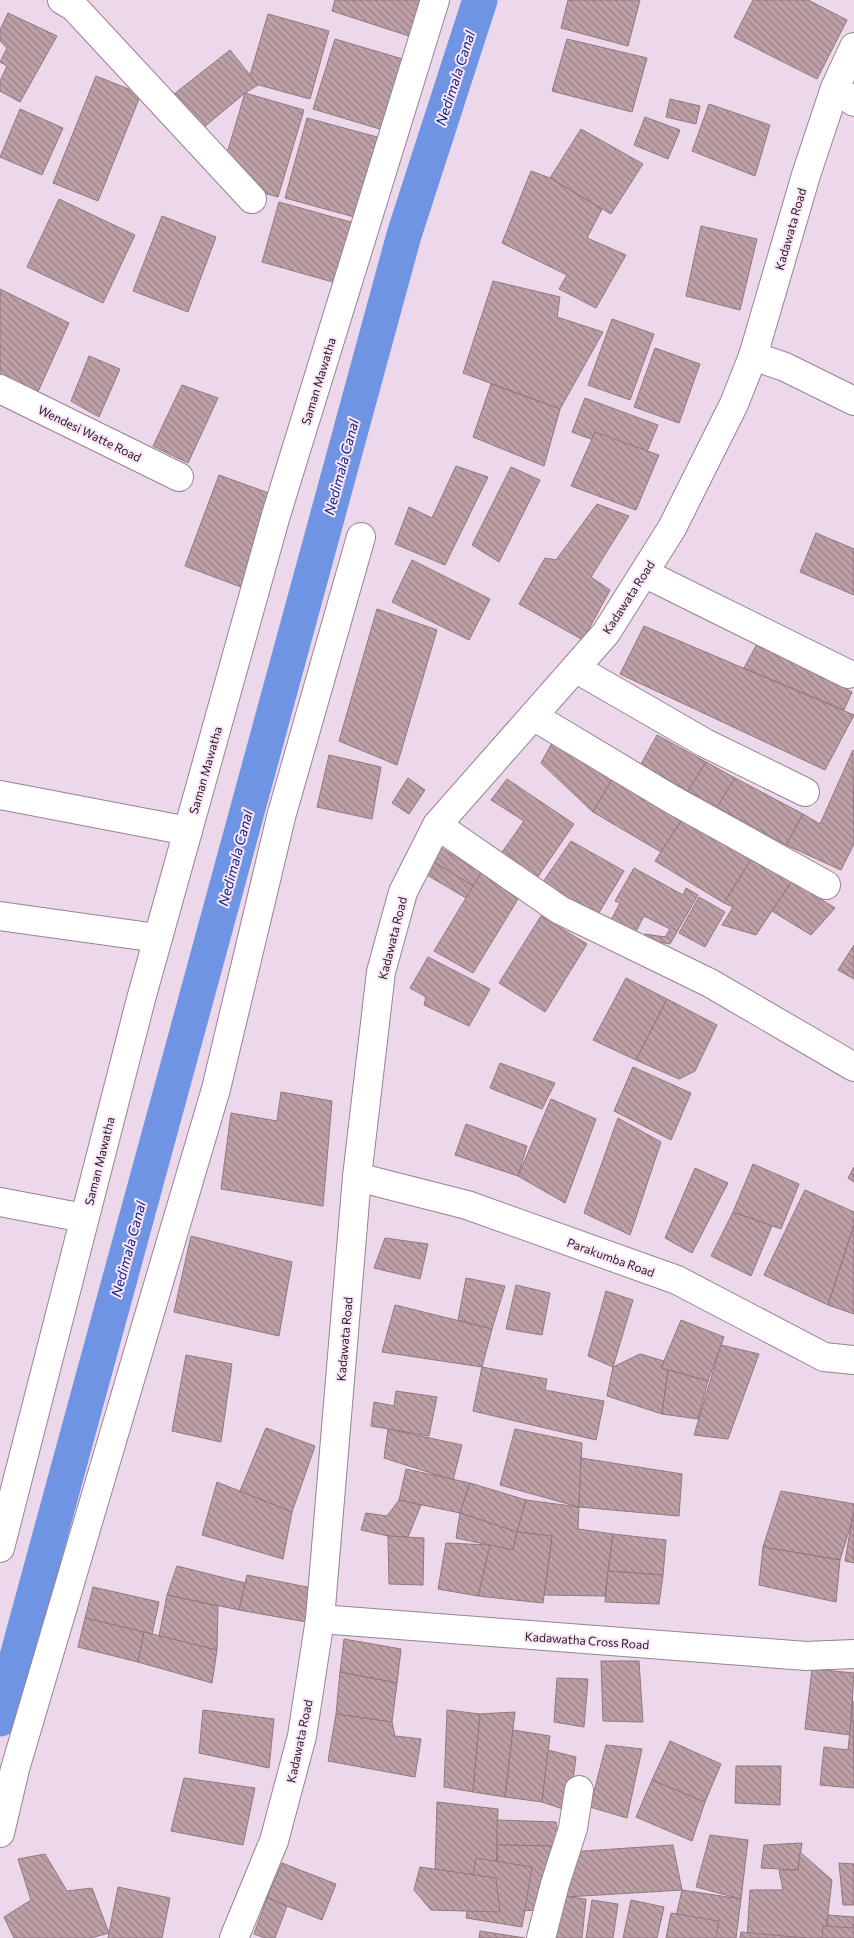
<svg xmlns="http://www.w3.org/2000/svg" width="854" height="1938" font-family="Commissioner,sans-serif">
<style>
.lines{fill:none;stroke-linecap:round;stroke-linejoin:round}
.canal{stroke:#6f94e4;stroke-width:35}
.building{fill:url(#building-back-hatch);stroke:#92777e}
.minor-casing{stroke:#978394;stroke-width:30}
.tertiary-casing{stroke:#978394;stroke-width:30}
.minor{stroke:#fff;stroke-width:28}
.tertiary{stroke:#fff;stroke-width:28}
.labels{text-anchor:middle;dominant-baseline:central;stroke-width:4;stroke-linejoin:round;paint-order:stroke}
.street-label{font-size:12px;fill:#20181f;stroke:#fae4f8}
.water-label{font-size:14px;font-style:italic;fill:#062580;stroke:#fae4f8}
</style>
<defs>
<pattern id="building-back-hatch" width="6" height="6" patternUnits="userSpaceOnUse" patternTransform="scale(1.25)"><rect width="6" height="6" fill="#bda1a7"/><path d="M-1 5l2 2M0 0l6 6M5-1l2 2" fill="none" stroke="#998287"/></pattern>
</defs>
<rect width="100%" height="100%" fill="#edd7ea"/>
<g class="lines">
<path class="canal" d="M0,1719L404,235L480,0"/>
</g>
<g class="building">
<path d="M335,0H421L409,36L332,11Z"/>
<path d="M568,0H640L628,46L561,28Z"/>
<path d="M753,0H808L847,20L817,79L734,37Z"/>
<path d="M8,13L57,36L20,102L0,91V81L7,66L0,62L7,48L0,41V30Z"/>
<path d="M268,14L329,31L310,99L248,82Z"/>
<path d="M335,39L406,60L383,130L313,109Z"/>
<path d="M567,39L647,58L632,112L552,91Z"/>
<path d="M230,50L258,85L245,93L197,133L169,98Z"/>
<path d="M96,76L141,94L98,201L53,183Z"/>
<path d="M245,93L304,110L278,197L219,180Z"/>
<path d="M670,99L700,106L696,124L666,117Z"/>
<path d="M709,104L770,125L755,176L692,151Z"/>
<path d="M20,109L63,128L42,175L0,157Z"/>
<path d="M645,117L680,130L668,159L634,145Z"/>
<path d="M307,118L381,138L358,218L285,198Z"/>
<path d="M581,129L643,164L611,214L550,178Z"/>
<path d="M531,171L550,178L602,209L587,238L626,255L596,308L559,289L567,275L502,243Z"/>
<path d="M59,199L135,235L103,303L27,267Z"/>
<path d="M279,202L358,224L340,284L262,262Z"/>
<path d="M162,216L216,237L188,312L133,291Z"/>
<path d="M701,226L757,239L740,310L686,296Z"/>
<path d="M493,281L560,297L557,317L603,332L560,409L463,373Z"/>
<path d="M0,289L69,323L37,394L0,375Z"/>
<path d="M612,319L654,334L630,400L588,385Z"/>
<path d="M655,348L700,364L679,423L634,407Z"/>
<path d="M89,356L120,369L99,417L71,401Z"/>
<path d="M491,384L560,409L544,466L473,437Z"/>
<path d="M182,385L218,398L188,463L153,446Z"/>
<path d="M585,398L658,425L644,459L572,432Z"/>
<path d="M595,432L659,455L636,510L571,486Z"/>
<path d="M456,466L488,477L445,565L395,544L409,507L432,518Z"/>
<path d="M511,467L540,480L499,562L472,545Z"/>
<path d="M219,475L274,495L241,587L185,566Z"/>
<path d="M597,504L629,516L591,577L610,590L583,640L519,604L545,558L556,560Z"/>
<path d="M816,533L854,549V595L800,572Z"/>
<path d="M412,560L490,599L469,640L392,602Z"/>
<path d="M377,609L437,630L397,765L339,741Z"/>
<path d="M644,626L854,715L825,770L620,674Z"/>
<path d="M758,642L852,692L844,710L744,668Z"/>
<path d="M657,735L706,762L688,791L641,764Z"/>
<path d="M552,743L614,776L593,812L541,763Z"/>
<path d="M853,750L854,844L841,870L786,845L803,814L820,824Z"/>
<path d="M329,755L381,767L372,819L317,807Z"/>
<path d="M706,762L735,778L717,807L688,791Z"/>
<path d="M614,776L683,818L661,852L593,812Z"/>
<path d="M408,778L425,790L409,814L392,803Z"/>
<path d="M735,778L803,814L786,845L717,807Z"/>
<path d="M507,779L574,824L535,881L498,858L524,821L491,800Z"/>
<path d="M683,818L752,858L724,903L655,861Z"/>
<path d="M571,841L624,871L597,916L541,885Z"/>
<path d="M437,845L481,873L473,886L429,859Z"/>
<path d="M752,858L792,881L756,935L722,925L733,907L724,903Z"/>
<path d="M429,859L473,886L466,898L422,872Z"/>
<path d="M634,868L683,895L686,888L698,895L670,944L642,939L645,934L665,937L670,929L644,916L634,935L609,924L620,903L615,901Z"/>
<path d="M481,873L518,899L473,973L434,951Z"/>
<path d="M792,881L835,908L811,935L772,911Z"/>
<path d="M699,897L725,912L705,947L679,933Z"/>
<path d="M541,916L587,944L545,1012L499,983Z"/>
<path d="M854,945V979L838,970Z"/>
<path d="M428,957L490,989L469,1026L424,1005L426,997L410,988Z"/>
<path d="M626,978L667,999L636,1060L593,1040Z"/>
<path d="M667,999L717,1025L695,1071L679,1079L636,1060Z"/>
<path d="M500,1063L555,1083L542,1109L490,1088Z"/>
<path d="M633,1067L691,1093L671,1140L614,1111Z"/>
<path d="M281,1092L332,1101L323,1206L221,1189L231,1113L277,1121Z"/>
<path d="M551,1099L596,1119L565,1203L518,1176Z"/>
<path d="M618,1118L661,1142L630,1235L584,1213Z"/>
<path d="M466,1124L527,1146L518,1176L455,1155Z"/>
<path d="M753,1164L799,1184L781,1229L733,1212Z"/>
<path d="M854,1167V1182L848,1178Z"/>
<path d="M695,1168L728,1183L692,1253L665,1238Z"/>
<path d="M805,1190L854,1212V1225L828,1305L764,1275Z"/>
<path d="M733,1212L772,1226L751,1276L711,1256Z"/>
<path d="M854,1225V1314L828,1305Z"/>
<path d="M191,1236L292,1262L279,1336L174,1312Z"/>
<path d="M385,1238L428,1244L420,1279L374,1268Z"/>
<path d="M466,1278L505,1286L492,1329L458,1320Z"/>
<path d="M516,1285L550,1293L542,1335L506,1329Z"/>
<path d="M606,1291L633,1300L613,1367L588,1356Z"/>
<path d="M395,1305L492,1329L482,1367L382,1352Z"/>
<path d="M681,1320L724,1337L708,1381L661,1368Z"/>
<path d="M721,1345L759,1354L728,1439L694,1435Z"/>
<path d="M640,1354L664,1361L661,1368L668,1370L662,1414L607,1396L613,1367Z"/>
<path d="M186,1355L232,1364L221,1442L172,1431Z"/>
<path d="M482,1367L547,1379L545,1390L604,1401L596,1440L473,1411Z"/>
<path d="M668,1370L708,1381L698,1419L662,1414Z"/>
<path d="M396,1391L437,1397L429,1436L371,1426L374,1402L394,1406Z"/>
<path d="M266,1428L315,1446L292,1512L240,1491Z"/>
<path d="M388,1429L462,1445L453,1480L384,1458Z"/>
<path d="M515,1429L582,1443L579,1507L500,1485Z"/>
<path d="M581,1458L682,1474L679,1516L579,1507Z"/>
<path d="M406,1469L470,1483L460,1513L399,1500Z"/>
<path d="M217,1482L292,1512L283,1559L202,1535Z"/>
<path d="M470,1483L526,1500L517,1532L460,1513Z"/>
<path d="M781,1491L854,1504V1515L840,1560L763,1547Z"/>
<path d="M399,1500L421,1505L408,1537L388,1536L361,1530L366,1513L387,1516Z"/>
<path d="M526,1500L579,1507L578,1529L613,1534L605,1596L544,1595L552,1536L517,1532Z"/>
<path d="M460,1513L517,1532L513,1550L456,1538Z"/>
<path d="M853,1514L854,1515V1563L845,1561Z"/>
<path d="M517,1532L552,1536L543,1603L478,1596L490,1545L513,1550Z"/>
<path d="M613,1534L666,1540L663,1575L608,1571Z"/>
<path d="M388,1536L424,1538L423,1585L389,1584Z"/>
<path d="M446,1543L490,1545L478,1596L438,1589Z"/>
<path d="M763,1547L840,1560L836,1602L759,1585Z"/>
<path d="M177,1566L245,1583L239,1610L167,1595Z"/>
<path d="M608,1571L663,1575L659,1604L605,1602Z"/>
<path d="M247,1575L317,1589L312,1623L239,1610Z"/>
<path d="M93,1587L159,1602L152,1634L85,1618Z"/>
<path d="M167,1595L218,1606L217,1650L159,1636Z"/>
<path d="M85,1618L144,1632L138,1662L78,1647Z"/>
<path d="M144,1632L217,1650L212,1683L138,1662Z"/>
<path d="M344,1639L401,1649L397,1683L340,1672Z"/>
<path d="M601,1661H639L643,1722L603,1721Z"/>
<path d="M812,1669L854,1673L850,1735L805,1729Z"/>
<path d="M340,1672L397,1683L392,1722L336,1714Z"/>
<path d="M557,1678L588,1679L584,1727L554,1722Z"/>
<path d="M853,1701L854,1788L820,1785L824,1747L848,1750Z"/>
<path d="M203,1710L274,1719L269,1768L199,1753Z"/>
<path d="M447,1710L480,1714L473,1792L444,1787Z"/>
<path d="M515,1712L505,1797L473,1792L480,1714Z"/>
<path d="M336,1714L392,1722L395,1736L421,1739L415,1777L328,1761Z"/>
<path d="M513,1730L550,1736L542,1802L505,1797Z"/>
<path d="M670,1741L721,1764L705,1802L652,1780Z"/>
<path d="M606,1745L642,1749L627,1818L590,1807Z"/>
<path d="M548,1750L576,1757L569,1811L542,1802Z"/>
<path d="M736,1766H781L780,1805L735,1803Z"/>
<path d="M184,1778L255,1788L243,1845L171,1831Z"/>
<path d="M652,1780L705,1802L692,1841L636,1817Z"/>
<path d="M437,1802L498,1809L496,1878L435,1870Z"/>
<path d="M497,1820L556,1822L560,1846L497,1845Z"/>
<path d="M710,1835L748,1840L741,1899L696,1887Z"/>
<path d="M802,1843L798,1870L761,1868L764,1845Z"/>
<path d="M497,1845L560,1846L540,1910L500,1912Z"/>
<path d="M673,1845L682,1890L566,1897L569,1852Z"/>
<path d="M800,1852L832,1880L825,1938H747L750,1890H783L779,1870H798Z"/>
<path d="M45,1854L67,1891L92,1888L109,1933L91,1938H14L4,1917L31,1900L18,1859Z"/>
<path d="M476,1858L532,1867L522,1927L466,1918Z"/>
<path d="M282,1863L336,1884L322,1920L267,1898Z"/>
<path d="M839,1863L854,1864V1905H843Z"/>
<path d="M420,1867L496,1878L500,1912L431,1910L414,1890Z"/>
<path d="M118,1887L170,1898L162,1938H108Z"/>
<path d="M682,1890L741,1899L736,1938H671Z"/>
<path d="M548,1894L586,1899L582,1938H543Z"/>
<path d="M267,1898L287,1906L275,1938H265L254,1934Z"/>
<path d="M592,1900L618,1904L613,1938H586Z"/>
<path d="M631,1900L664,1907L657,1938H623Z"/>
<path d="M671,1913L719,1921L716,1938H666Z"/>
<path d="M828,1915L854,1917V1938H825Z"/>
<path d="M823,1926L854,1928V1938H822Z"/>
<path d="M480,1931L525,1938H479Z"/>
<path d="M741,1932L806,1938H740Z"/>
</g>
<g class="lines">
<defs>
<g id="minor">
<path d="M62,0L74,7L252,199"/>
<path d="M835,88L854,102"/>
<path d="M753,356L785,367L854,401"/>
<path d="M0,389L179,477"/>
<path d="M644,573L848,674"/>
<path d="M575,668L705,743L805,792"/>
<path d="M533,716L673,800L826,885"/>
<path d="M0,795L188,831"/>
<path d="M437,825L560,910L710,983L854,1067"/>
<path d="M0,916L157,938"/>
<path d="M357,1177L467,1205L677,1280L824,1357L854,1360"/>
<path d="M0,1202L84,1218"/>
<path d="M0,1548L141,999L276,515L435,0"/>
<path d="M320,1619L806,1656L854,1654"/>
<path d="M0,1833L15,1769L216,1089L281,817L361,537"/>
<path d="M541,1938L555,1884L573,1828L579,1790"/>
</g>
<path id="tertiary" d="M234,1938L274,1841L302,1736L320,1619L357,1177L381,972L403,892L437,825L606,633L672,528L734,404L753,356L806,175L835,88L854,47"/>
</defs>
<use href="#minor" class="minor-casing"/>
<use href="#tertiary" class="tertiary-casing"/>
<use href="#minor" class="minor"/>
<use href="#tertiary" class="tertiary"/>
</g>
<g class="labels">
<g class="street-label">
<text transform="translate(790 229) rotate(-74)">Kadawata Road</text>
<text transform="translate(318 381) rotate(-73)">Saman Mawatha</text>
<text transform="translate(90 433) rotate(26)">Wendesi Watte Road</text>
<text transform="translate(628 597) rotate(-57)">Kadawata Road</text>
<text transform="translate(205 770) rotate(-74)">Saman Mawatha</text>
<text transform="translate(392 938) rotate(-76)">Kadawata Road</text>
<text transform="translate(99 1161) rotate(-76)">Saman Mawatha</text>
<text transform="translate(611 1257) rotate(20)">Parakumba Road</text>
<text transform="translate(344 1339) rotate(-85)">Kadawata Road</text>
<text transform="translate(587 1640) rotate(4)">Kadawatha Cross Road</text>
<text transform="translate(299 1741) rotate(-78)">Kadawata Road</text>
</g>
<g class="water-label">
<text transform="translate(455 78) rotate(-72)">Nedimala Canal</text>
<text transform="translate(341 467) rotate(-75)">Nedimala Canal</text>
<text transform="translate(235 858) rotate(-75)">Nedimala Canal</text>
<text transform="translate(128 1249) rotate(-75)">Nedimala Canal</text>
</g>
</g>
</svg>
